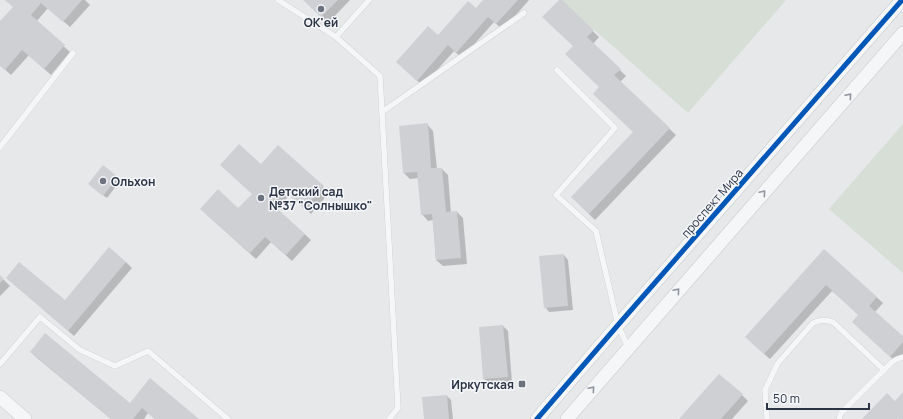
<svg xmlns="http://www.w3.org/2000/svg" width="903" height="419" font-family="Manrope,sans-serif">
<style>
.green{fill:#d6ded6}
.shadow{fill:#0003}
.building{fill:#ced0d3}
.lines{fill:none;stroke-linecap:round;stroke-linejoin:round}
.service-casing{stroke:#c4c6c8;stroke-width:6}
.tertiary-casing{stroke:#c4c6c8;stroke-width:14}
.service{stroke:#f5f6f7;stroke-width:5.5}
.tertiary{stroke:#f5f6f7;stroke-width:13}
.cycleway-casing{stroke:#f4f6f9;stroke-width:8}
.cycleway{stroke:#0057b8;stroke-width:5}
.oneway{stroke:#90959e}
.poi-dot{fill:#6c737f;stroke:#f4f6f9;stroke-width:1.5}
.labels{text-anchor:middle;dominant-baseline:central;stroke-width:3;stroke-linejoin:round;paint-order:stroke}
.poi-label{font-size:12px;font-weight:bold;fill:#2b3445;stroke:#f4f6f9;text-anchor:start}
.street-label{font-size:12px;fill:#2b3445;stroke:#f4f6f9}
</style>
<rect width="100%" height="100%" fill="#e6e8ea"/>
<g class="green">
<path d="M561,0H786L688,113Z"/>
<path d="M903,124V273L829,209Z"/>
</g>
<g class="shadow">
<path d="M5,0H85L90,5L70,27L48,8L36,22L70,52L51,75L29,55L11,75L0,65V23L14,7Z"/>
<path d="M304,0H350L328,23Z"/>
<path d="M484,0H529L503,30L494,22L462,58L454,51L423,86L403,68L438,36L476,9Z"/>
<path d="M560,0L599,37L593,44L626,76L620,82L676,135L595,220L572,197L634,132L574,46Z"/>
<path d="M427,124L433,131L437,169H442L448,175L451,213L457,212L463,218L467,264L443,266L436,260L433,220L428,221L422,214L419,178L410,179L404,173Z"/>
<path d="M278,146L329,193L311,214L290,195L277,209L311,240L292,261L271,242L256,259L207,215L238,210L253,194L261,165Z"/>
<path d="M103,167L120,181L107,198L92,187Z"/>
<path d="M824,250L883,303L875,312L903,337V355L896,362L859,328L860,315L832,291L770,359L752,343Z"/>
<path d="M564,255L568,260L573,310L549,312L545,307Z"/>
<path d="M126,262L132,268L74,336L7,278L65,302Z"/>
<path d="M0,276L10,286L0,296Z"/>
<path d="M503,326L508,331L512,382L489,383L484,379Z"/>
<path d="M31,352L130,405L197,419H155L148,413L144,419H111L37,358Z"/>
<path d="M742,395L748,401L732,419H681Z"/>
<path d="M447,396L451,400L453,419H425Z"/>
</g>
<g class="building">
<path d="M5,0H82L63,22L41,3L31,15L65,45L44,69L22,50L5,70L0,66V21L13,7Z"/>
<path d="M303,0H338L321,17Z"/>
<path d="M483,0H518L496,24L488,17L456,53L448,45L417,81L396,62L428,26L438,35L468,1L476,8Z"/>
<path d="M559,0H562L594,30L587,37L621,69L614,75L670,128L589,214L571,197L633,132L593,94L599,87L565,54L573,46L542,17Z"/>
<path d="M428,123L431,168H442L446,212L457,211L461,258L436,260L432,214L421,215L417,172L403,173L399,126Z"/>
<path d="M239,144L261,164L278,145L324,186L304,208L283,190L271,203L305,234L286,255L265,237L250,253L200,209L218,189L238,208L252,194L220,165Z"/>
<path d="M103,165L118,177L103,196L88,184Z"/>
<path d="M109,247L126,262L68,331L6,278L19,262L65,300Z"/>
<path d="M824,249L877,297L869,306L903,336V342L890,357L852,322L858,315L826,285L764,354L745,337Z"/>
<path d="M564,254L568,306L544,308L539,256Z"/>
<path d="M0,275L4,279L0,283Z"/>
<path d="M503,325L508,377L483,379L479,327Z"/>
<path d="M45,333L130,403L150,378L199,419H155L142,408L133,419H111L30,352Z"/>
<path d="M719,374L743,394L721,419H679Z"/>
<path d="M903,392V419H899L898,418L897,419H862L887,393L895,401Z"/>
<path d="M447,395L449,419H424L422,397Z"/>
</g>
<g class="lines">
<defs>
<g id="service">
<path d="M278,0L336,37"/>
<path d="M369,0L336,37L380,76L398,408L389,419"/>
<path d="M557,70L615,128L556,195L596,231L618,325L628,347"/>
<path d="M382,112L524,13"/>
<path d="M0,147L73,53"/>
<path d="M0,364L40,317L80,350L115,366L148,351L228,419"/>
<path d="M767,419L765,390L778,363L813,323C820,320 825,319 833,322L884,370"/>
<path d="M839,419L841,413L892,362L897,359L903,357"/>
</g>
<g id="tertiary">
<path d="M0,397L25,419"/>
<path d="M537,419L618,325L902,0"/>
<path d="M567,419L903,33"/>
</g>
</defs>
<use href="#service" class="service-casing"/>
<use href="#tertiary" class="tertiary-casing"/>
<use href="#service" class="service"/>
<use href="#tertiary" class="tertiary"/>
<defs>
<path id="cycleway" d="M537,419L618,325L902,0"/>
</defs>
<use href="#cycleway" class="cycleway-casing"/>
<use href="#cycleway" class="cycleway"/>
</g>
<defs><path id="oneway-chevron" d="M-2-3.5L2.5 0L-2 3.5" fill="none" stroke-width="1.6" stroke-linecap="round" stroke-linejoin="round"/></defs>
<g class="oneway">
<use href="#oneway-chevron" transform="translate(849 96) rotate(-49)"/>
<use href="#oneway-chevron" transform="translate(763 193) rotate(-49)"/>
<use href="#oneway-chevron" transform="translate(677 291) rotate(-49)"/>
<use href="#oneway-chevron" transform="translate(592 389) rotate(-49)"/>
</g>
<g class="poi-dot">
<circle cx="321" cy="9" r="4"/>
<circle cx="103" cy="181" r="4"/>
<circle cx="261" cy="198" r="4"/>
<rect x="518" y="380" width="8" height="8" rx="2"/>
</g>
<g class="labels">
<g class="poi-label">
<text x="321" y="22" text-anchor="middle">ОК'ей</text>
<text x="111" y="181">Ольхон</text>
<text x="269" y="191">Детский сад<tspan x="269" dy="14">№37 "Солнышко"</tspan></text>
<text x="514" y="384" text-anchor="end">Иркутская</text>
</g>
<g class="street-label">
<text transform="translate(712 203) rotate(-49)">проспект Мира</text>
</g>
</g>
<path d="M767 403v6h102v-6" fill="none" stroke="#2b3445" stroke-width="2"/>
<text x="773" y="403" font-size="12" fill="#2b3445" stroke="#f4f6f9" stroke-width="3" paint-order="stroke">50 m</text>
</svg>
